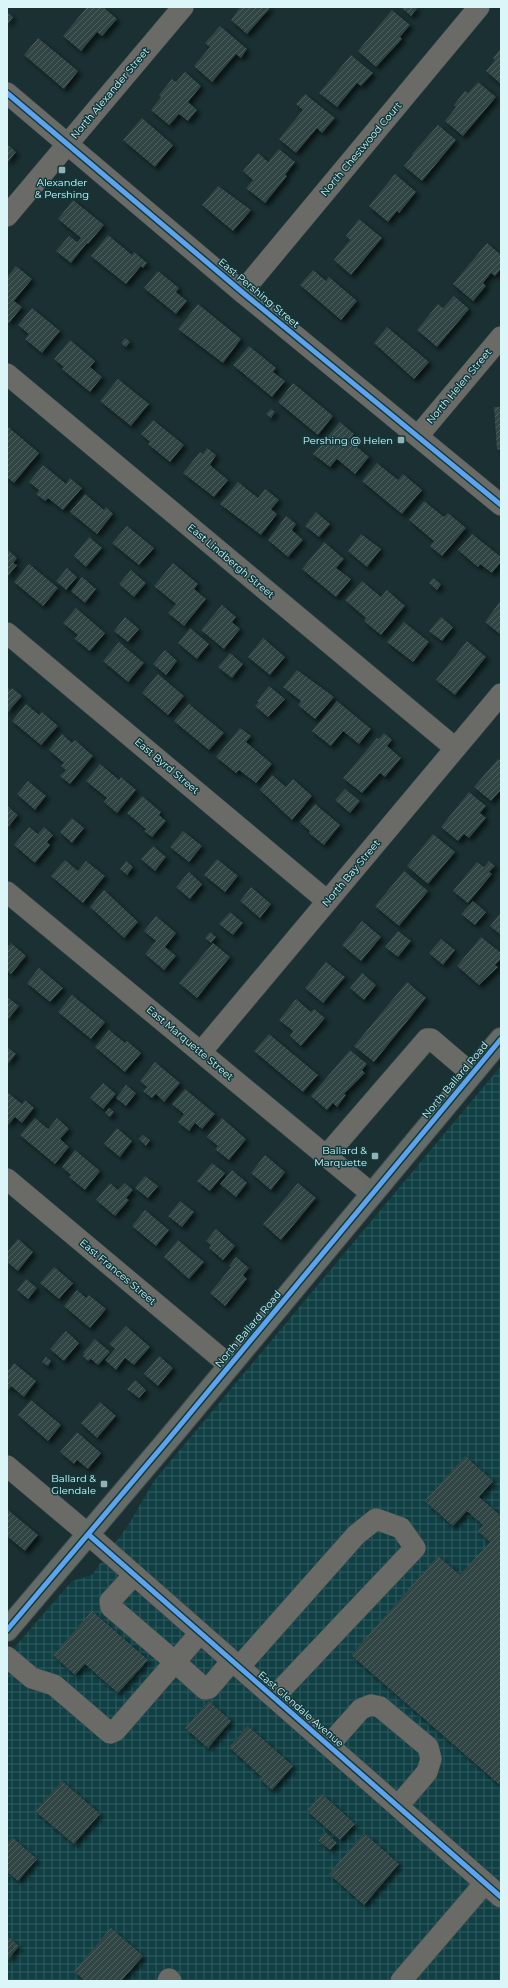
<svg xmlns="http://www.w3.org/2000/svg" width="508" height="1988" font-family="Montserrat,sans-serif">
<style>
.industrial{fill:url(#industrial-grid)}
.building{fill:url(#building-hatch);filter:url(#shadow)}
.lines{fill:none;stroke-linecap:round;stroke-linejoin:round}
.minor-casing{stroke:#3b4e4f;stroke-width:22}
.major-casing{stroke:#3b4e4f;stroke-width:24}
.minor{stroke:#6a6b66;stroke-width:21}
.major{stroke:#656b67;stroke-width:22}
.cycleway-casing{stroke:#0f393c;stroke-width:8}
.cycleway{stroke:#60a3ed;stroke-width:5}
.poi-dot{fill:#97b1b3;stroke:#0f393c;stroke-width:1.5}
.labels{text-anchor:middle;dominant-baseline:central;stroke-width:3;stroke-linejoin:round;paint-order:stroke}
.street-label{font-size:10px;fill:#dbf6f8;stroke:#0f393c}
.poi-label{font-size:10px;fill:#dbf6f8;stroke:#0f393c;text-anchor:end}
</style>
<defs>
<pattern id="industrial-grid" width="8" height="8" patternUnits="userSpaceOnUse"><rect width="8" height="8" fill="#104044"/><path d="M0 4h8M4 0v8" fill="none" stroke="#325c60"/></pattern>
<pattern id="building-hatch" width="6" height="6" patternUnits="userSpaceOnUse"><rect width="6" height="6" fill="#314544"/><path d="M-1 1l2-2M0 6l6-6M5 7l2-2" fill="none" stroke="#4e6060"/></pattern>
<filter id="shadow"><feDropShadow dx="3.5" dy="3.5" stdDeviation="2" flood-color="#0009"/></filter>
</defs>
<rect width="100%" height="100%" fill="#1a3032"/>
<path class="industrial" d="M501,1066V1981H7V1656L72,1581L92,1575L129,1524L154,1481Z"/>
<g class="building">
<path d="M87,7H103L117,19L102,36L97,32L81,51L63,36Z"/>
<path d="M240,7H271L247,34L231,20Z"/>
<path d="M401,7H418L411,16Z"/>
<path d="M392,10L410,25L400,37L402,39L376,67L358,51Z"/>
<path d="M7,12L13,17L7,25Z"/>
<path d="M220,26L247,49L241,58L236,54L212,82L194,66L210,47L205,43Z"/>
<path d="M38,38L78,71L64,89L24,55Z"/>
<path d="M501,48V84L486,71L495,60L493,58Z"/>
<path d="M351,55L373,73L361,86L357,83L337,107L319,93Z"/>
<path d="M185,72L201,86L188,102L197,110L188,121L179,114L169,125L151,110L161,97L159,95L172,79L176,82Z"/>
<path d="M478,82L496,97L463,136L445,121L456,107L454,105L465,91L468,93Z"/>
<path d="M305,94L335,118L322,133L317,128L296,153L279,139L303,110L296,104Z"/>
<path d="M142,118L173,145L155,167L123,140Z"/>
<path d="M438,125L456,140L422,181L404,166L413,155L412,154Z"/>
<path d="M7,144L16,152L7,163Z"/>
<path d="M279,149L295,162L285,175L287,176L265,203L246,188L253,180L243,171L258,153L268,162Z"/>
<path d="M395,174L416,192L399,213L397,211L388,222L369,206Z"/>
<path d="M218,186L251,210L233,231L202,205Z"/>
<path d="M73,200L104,225L88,244L87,243L71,263L56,251L69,236L77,242L81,238L58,219Z"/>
<path d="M359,219L382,238L351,275L334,260L350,240L346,236Z"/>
<path d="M108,235L132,255L134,252L147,263L143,268L141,266L126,284L91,256Z"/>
<path d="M487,243L501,255V269L495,276L491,273L483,283L486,286L473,301L453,284Z"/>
<path d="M16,266L32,279L14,301L22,307L9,323L7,322V277Z"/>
<path d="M313,270L326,281L329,277L357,301L341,320L300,285Z"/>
<path d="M158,271L179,288L176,292L187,301L176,314L144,288Z"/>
<path d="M454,296L469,309L437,347L417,330L438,304L443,308Z"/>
<path d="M198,304L241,339L223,363L178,329Z"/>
<path d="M32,308L60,331L42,353L25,339L29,334L18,325Z"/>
<path d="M387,327L429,362L414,379L374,343Z"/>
<path d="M125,338L130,342L126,347L121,343Z"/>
<path d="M70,340L95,361L90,367L102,377L90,392L62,369L64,367L54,359Z"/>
<path d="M249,346L276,368L273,372L285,381L272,397L233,365Z"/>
<path d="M118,379L149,404L131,426L100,401Z"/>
<path d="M293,383L333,416L318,435L278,402Z"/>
<path d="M494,407H501V449L497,450Z"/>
<path d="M271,409L275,412L271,418L266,414Z"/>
<path d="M153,420L184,445L170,462L148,444L150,442L141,434Z"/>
<path d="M340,422L354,434L349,440L369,457L355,474L337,459L330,467L313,454Z"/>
<path d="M7,426L39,453L14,483L7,477Z"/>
<path d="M207,448L216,455L210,465L228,480L214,497L183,473L200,452L203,454Z"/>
<path d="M377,463L398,480L403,474L422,490L402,514L362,481Z"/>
<path d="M43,465L66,484L70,478L82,488L63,510L48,498L45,501L36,494L39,490L29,482Z"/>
<path d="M238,482L258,498L265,489L279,500L271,509L277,514L261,535L220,504Z"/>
<path d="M85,494L104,510L106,507L113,514L97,534L70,512Z"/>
<path d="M424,501L444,517L448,513L466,528L442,556L430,546L434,541L409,520Z"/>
<path d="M316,512L330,524L319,537L305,526Z"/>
<path d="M286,516L296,524L292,530L303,540L288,557L268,540Z"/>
<path d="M127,526L154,548L139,565L112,543Z"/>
<path d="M361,534L381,549L367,567L348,551Z"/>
<path d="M472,534L501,557V562L492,573L480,564L478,567L458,550Z"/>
<path d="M89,537L102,548L86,567L74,556Z"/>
<path d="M324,542L344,559L336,568L351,579L336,597L302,569Z"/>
<path d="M7,549L17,558L13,563L17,565L7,577Z"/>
<path d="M173,563L198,584L194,589L206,599L184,626L168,613L176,604L154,586Z"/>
<path d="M29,564L58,588L43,606L14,582Z"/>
<path d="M67,568L77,577L66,590L56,581Z"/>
<path d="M131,570L146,583L134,597L119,584Z"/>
<path d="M82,577L96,589L85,603L71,591Z"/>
<path d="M433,578L441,584L437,590L429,583Z"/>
<path d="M362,581L381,597L387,590L405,606L381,635L364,621L366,618L345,600Z"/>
<path d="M501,600V635L485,622Z"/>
<path d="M222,605L236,617L232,622L240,629L224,649L201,630Z"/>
<path d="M76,608L105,633L90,651L75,639L78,635L63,623Z"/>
<path d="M125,617L139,629L128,642L114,631Z"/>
<path d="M441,617L453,627L442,641L429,631Z"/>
<path d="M404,622L429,642L413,662L387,642Z"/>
<path d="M190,628L209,644L197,659L178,643Z"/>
<path d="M263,638L285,657L270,675L248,657Z"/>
<path d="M467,641L486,657L455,695L436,680Z"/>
<path d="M119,642L144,663L128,682L103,661Z"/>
<path d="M165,650L177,661L166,675L153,664Z"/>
<path d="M230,653L243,664L232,678L218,667Z"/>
<path d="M297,670L334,697L315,719L298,705L301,701L283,687Z"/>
<path d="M158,674L184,696L168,715L142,693Z"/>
<path d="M269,686L285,699L268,717L255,706L259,702L257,701Z"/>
<path d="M7,687L10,690L12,688L22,696L7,713Z"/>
<path d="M337,701L371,729L359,744L343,731L331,746L312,731Z"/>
<path d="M26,704L39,715L42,712L58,726L41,745L12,721Z"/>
<path d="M189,704L224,733L209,750L174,721Z"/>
<path d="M240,728L251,736L246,742L272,764L256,783L239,770L236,773L216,757Z"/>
<path d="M384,733L392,740L387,746L401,758L385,777L380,773L362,793L343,778L377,738L379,739Z"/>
<path d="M62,734L72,743L75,740L93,756L70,784L60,776L66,770L61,766L64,763L49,750Z"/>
<path d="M498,759L501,761V790L491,801L474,787Z"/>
<path d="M100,764L119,780L121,777L136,790L117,813L104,802L107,798L86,781Z"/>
<path d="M272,775L286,787L293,779L312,796L292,820L260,790Z"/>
<path d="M28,781L46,796L35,810L17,794Z"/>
<path d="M345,789L360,801L350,813L335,800Z"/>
<path d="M469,792L486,806L480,813L486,818L469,838L464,834L458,841L441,827Z"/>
<path d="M142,796L161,812L159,815L166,821L152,837L144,831L146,829L127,813Z"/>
<path d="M315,804L340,825L324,845L309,833L310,831L300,822Z"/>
<path d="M7,806L18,815L7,828Z"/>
<path d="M72,818L84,828L72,843L60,832Z"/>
<path d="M29,827L38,834L44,827L53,835L47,842L50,845L35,863L14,845Z"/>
<path d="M183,831L202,846L189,862L170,847Z"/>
<path d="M433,834L455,852L428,884L407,866Z"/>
<path d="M153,846L166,857L155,871L141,859Z"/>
<path d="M217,859L238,876L225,892L204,875Z"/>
<path d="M65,860L78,871L86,861L105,876L83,903L51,876Z"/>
<path d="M126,861L133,867L127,875L120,869Z"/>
<path d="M489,861L495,866L489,872L492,874L468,903L453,891L477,862L484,867Z"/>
<path d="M404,871L428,891L399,926L375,906Z"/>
<path d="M189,872L202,884L190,899L176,887Z"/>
<path d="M251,887L271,904L260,918L240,901Z"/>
<path d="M104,890L138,922L124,938L90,907Z"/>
<path d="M473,901L486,912L475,925L461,914Z"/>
<path d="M230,912L243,923L233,935L219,924Z"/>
<path d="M501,912V935L490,926Z"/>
<path d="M156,916L176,933L165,947L176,956L164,970L145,954L156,941L144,931Z"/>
<path d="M362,921L381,937L361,961L342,945Z"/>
<path d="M398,931L411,941L398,957L385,947Z"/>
<path d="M210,932L216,937L211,943L205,938Z"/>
<path d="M481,937L501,953V959L495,965L498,967L479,985L457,966Z"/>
<path d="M441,939L455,950L443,965L429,953Z"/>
<path d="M11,943L26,956L11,974L7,971V944L9,946Z"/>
<path d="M213,943L230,957L197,998L179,983Z"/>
<path d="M326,962L345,977L323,1003L305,988Z"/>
<path d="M39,968L63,988L50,1002L27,983Z"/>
<path d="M362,973L376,985L364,1000L350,988Z"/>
<path d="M407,982L426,998L374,1062L354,1046Z"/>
<path d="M72,995L105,1022L91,1039L58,1012Z"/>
<path d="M7,997L19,1006L7,1020Z"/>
<path d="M296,999L311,1012L314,1009L325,1018L301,1046L290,1036L293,1031L279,1020Z"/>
<path d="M109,1030L125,1043L127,1041L141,1053L125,1072L95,1047Z"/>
<path d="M269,1034L318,1075L303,1092L254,1051Z"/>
<path d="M7,1047L16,1054L7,1065Z"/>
<path d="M350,1050L367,1064L362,1070L365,1073L344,1094L346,1095L337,1107L333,1103L327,1110L311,1096Z"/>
<path d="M155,1062L180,1083L164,1102L156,1094L152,1098L143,1091L147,1087L140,1081Z"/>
<path d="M103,1083L116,1094L103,1109L90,1098Z"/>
<path d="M126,1085L136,1093L126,1106L116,1098Z"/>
<path d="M185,1089L215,1114L202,1129L195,1123L189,1131L178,1122L184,1114L172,1104Z"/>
<path d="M7,1092L22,1104L25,1100L34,1108L22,1123L15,1117L8,1125L7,1124Z"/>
<path d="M109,1108L114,1112L110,1117L105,1113Z"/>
<path d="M35,1118L48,1129L57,1118L69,1129L60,1139L69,1147L55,1164L20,1135Z"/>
<path d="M222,1118L246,1139L229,1160L215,1149L218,1146L207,1137Z"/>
<path d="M117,1128L132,1141L120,1157L104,1144Z"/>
<path d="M143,1135L150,1140L146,1146L139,1139Z"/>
<path d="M75,1150L100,1171L85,1190L69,1177L71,1175L62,1167Z"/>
<path d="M265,1155L285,1172L271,1190L251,1173Z"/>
<path d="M212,1163L225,1173L210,1191L197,1181Z"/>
<path d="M232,1170L247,1183L236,1197L220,1184Z"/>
<path d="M145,1176L158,1186L148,1198L135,1188Z"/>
<path d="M110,1183L118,1190L125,1183L133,1190L126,1198L129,1200L115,1216L96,1200Z"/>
<path d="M298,1183L316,1198L281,1240L263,1224Z"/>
<path d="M180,1201L194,1212L182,1227L168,1216Z"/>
<path d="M145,1210L169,1230L156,1246L132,1226Z"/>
<path d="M216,1229L235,1246L223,1260L209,1248L211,1245L206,1241Z"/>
<path d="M18,1239L33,1252L18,1271L7,1262V1252Z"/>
<path d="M178,1240L204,1262L189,1279L164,1257Z"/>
<path d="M236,1257L249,1268L243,1275L247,1279L225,1306L210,1293L231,1267L229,1266Z"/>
<path d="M54,1267L73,1283L59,1299L40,1283Z"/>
<path d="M26,1279L37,1288L28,1299L17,1290Z"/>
<path d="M77,1290L86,1298L89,1295L106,1309L90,1328L64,1306Z"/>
<path d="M126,1326L150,1347L134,1365L125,1358L116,1370L105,1360L115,1349L109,1344Z"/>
<path d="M66,1331L79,1343L64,1361L50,1349Z"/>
<path d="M95,1339L110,1352L98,1365L91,1359L88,1361L83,1356L85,1354L83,1353Z"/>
<path d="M159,1356L173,1368L158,1386L144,1374Z"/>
<path d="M46,1357L51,1361L48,1366L42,1362Z"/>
<path d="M14,1363L36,1381L24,1397L11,1386L7,1391V1369L9,1370Z"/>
<path d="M135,1380L146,1390L139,1398L127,1389Z"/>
<path d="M31,1400L61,1425L48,1441L18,1415Z"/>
<path d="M100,1402L116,1416L97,1438L81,1423Z"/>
<path d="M77,1432L101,1453L88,1469L77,1460L74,1464L60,1452Z"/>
<path d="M465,1456L493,1481L479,1497L501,1516V1786L351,1655L438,1556L460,1575L490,1542L478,1531L483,1525L467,1511L453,1526L425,1501Z"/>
<path d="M7,1509L38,1535L25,1551L7,1536Z"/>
<path d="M92,1611L148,1660L118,1693L85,1664L75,1675L53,1655Z"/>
<path d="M209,1701L231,1721L208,1748L185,1728Z"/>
<path d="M248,1726L293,1766L272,1790L260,1779L262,1777L229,1747Z"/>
<path d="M62,1781L100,1814L74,1844L35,1811Z"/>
<path d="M322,1794L355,1824L340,1840L307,1811Z"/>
<path d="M325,1832L337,1843L330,1850L318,1840Z"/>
<path d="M364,1833L399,1864L364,1905L329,1874Z"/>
<path d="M12,1837L37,1859L18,1881L9,1873L7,1875V1843Z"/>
<path d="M111,1928L143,1956L121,1981H85L74,1971Z"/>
<path d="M7,1936L19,1946L7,1961Z"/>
</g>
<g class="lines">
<defs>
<g id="minor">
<path d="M7,93L242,292L501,505"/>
<path d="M7,216L183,7"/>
<path d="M242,292L479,7"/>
<path d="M7,374L455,748"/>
<path d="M418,436L501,337"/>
<path d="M7,633L327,901"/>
<path d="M7,892L372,1194"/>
<path d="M201,1052L501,694"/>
<path d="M326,1156L427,1039H431L472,1074"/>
<path d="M7,1179L229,1365"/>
<path d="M7,1466L89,1535L501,1897"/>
<path d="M134,1575L110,1601L111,1607L175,1662L200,1633"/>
<path d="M7,1657L32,1678L54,1685L110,1733L115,1731L175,1662L205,1689L209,1688L232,1661"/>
<path d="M239,1667L356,1535L376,1519L401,1528L415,1548L274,1697"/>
<path d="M329,1745L361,1709L371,1705L380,1707L428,1747L431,1759L427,1772L398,1806"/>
<path d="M168,1981L169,1979L171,1981"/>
<path d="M401,1981L485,1883"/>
</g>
<path id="major" d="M7,1630L167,1441L501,1039"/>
</defs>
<use href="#minor" class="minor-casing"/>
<use href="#major" class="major-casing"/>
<use href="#minor" class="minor"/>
<use href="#major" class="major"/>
<defs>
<g id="cycleway">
<path d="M7,93L242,292L501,505"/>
<path d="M89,1535L501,1897"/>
<path d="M7,1630L167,1441L501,1039"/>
</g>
</defs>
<use href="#cycleway" class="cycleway-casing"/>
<use href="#cycleway" class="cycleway"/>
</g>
<g class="poi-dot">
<rect x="58" y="166" width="8" height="8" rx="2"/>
<rect x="397" y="436" width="8" height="8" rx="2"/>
<rect x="371" y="1152" width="8" height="8" rx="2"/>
<rect x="100" y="1480" width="8" height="8" rx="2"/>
</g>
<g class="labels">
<g class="street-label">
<text transform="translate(110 93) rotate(-50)">North Alexander Street</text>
<text transform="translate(361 149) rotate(-50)">North Chestwood Court</text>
<text transform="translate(259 293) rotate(40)">East Pershing Street</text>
<text transform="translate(459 386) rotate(-50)">North Helen Street</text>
<text transform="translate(231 561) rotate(40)">East Lindbergh Street</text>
<text transform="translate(167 766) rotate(40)">East Byrd Street</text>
<text transform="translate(351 873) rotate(-50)">North Bay Street</text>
<text transform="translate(190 1043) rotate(40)">East Marquette Street</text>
<text transform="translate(455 1080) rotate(-50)">North Ballard Road</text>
<text transform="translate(118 1272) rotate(40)">East Frances Street</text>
<text transform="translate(248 1329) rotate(-50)">North Ballard Road</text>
<text transform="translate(301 1709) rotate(41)">East Glendale Avenue</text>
</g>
<g class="poi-label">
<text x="62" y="182" text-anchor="middle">Alexander<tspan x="62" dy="12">&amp; Pershing</tspan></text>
<text x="393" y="440">Pershing @ Helen</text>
<text x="367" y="1150">Ballard &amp;<tspan x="367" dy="12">Marquette</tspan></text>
<text x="96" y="1478">Ballard &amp;<tspan x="96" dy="12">Glendale</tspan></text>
</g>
</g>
<rect width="508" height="1988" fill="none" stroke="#dbf6f8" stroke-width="16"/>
</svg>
